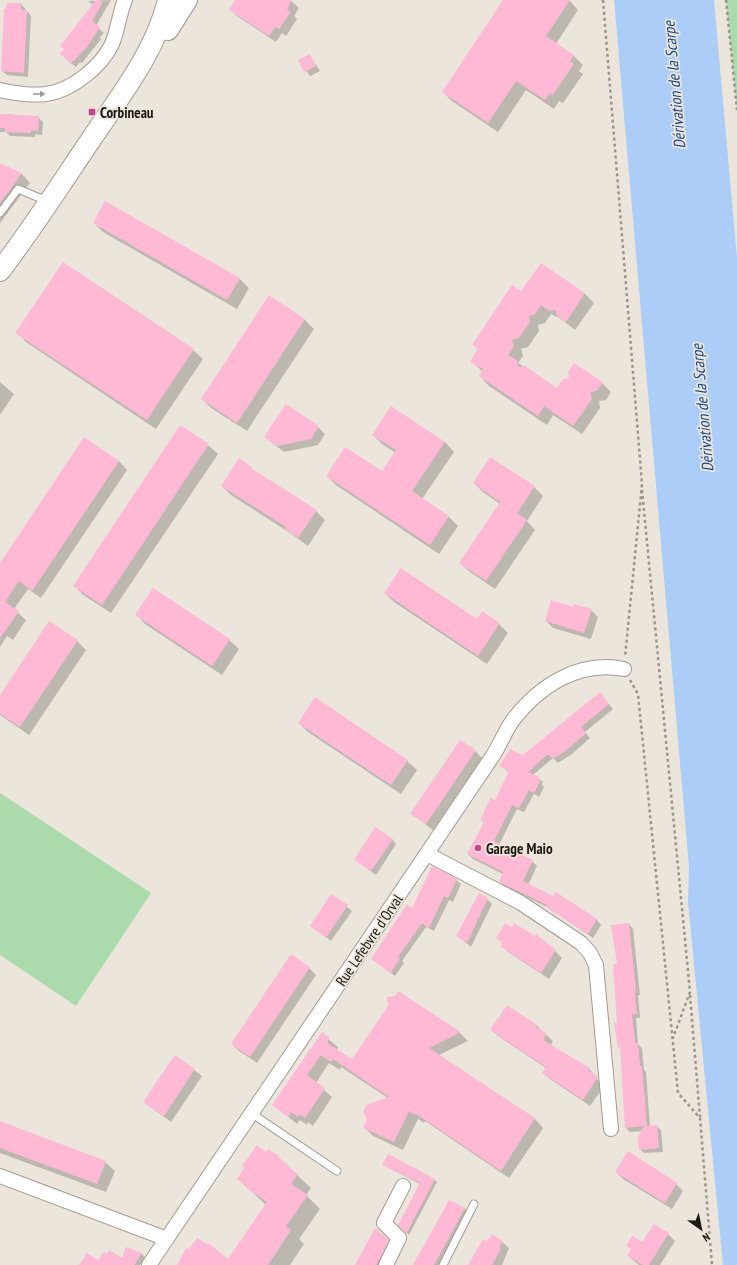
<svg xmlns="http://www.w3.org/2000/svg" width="737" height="1265" font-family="'PT Sans Narrow',sans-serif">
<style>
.green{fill:#abdbad}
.water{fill:#adcdf9}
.shadow{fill:#0003}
.building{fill:#ffb9d5}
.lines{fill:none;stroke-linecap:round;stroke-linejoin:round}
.service-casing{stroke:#a39b93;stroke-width:9}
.minor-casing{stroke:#a39b93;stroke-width:16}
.secondary-casing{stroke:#a39b93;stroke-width:22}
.path{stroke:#9a958d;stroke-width:2.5;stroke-dasharray:3 3;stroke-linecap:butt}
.service{stroke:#fff;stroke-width:7}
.minor{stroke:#fff;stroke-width:14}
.secondary{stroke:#fff;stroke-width:20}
.oneway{fill:#999896}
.poi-dot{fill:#c64692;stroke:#ece5db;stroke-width:1.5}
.labels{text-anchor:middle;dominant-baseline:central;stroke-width:3.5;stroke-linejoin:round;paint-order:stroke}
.poi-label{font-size:15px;font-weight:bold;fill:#1d1a16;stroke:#ece5db;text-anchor:start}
.street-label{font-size:15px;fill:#1d1a16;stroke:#ece5db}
.water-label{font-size:16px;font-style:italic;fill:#144886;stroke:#ece5db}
</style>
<rect width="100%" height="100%" fill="#ece5db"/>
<g class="green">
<path d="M726,0H737V110Z"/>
<path d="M0,793L151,893L76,1006L0,955Z"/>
</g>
<path class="water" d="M614,0H714L737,258V1265H723L688,902L689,867Z"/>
<g class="shadow">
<path d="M111,0L96,26L104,33L100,37L101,39L82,63L80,62L76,67L66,59L93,5L88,1Z"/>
<path d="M236,0H290L299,8L294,16L297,19L286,36L282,33L276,42L237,16L230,9Z"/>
<path d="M505,0H569L578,10L556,44L574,56L583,65L579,71L583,74L563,103L559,101L554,109L526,90L498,132L452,101L443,92Z"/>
<path d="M21,4L31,16L28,77L7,75L2,71L7,10Z"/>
<path d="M310,56L320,71L310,76L300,61Z"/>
<path d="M6,114L38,117L43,122L42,135L35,134V137L10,136L6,132H0V117L6,119Z"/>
<path d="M0,164L22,174L30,183L0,223Z"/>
<path d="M94,223L239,278L249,288L237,309L103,232Z"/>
<path d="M63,263L193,350L203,359L156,429L26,342L17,332Z"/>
<path d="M521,293L585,294L594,303L575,330L561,319L551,314L545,323L538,325L539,331L528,347L521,349L523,356L518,363L558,389L602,383L611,392L606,400L599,401L600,408L582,434L553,415L547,425L489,386L480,376L483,372L472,362L478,349L474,345Z"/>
<path d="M269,297L305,320L314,329L247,431L211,408L202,399Z"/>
<path d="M0,382L14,394L0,415Z"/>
<path d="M181,426L208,445L218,454L111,613L83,595L74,585Z"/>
<path d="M318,427L325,434L318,445L284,452L265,437Z"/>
<path d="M373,435L445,442L454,452L422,499L449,517L458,526L439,554L336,485L327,476L383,472L396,453L382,444Z"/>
<path d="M85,438L119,461L127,470L41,598L28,589L14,609L26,620L13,640L7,636L0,647V565Z"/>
<path d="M474,483L534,487L543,496L527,521L535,530L495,589L470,572L460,563L500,504L483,492Z"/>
<path d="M222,486L303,504L316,511L325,520L308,546L290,533L231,495Z"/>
<path d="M153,589L229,640L239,649L222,675L145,624L136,614Z"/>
<path d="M385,593L477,620L499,624L508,633L487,664L394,602Z"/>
<path d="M591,610L598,617L591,639L553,628L546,621Z"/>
<path d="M77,641L86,650L29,735L0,715V697Z"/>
<path d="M604,698L613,709L585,732L590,738L572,754L558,763L553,758L533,775L543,782L542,785L544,787L539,797L534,794L524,812L517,809L499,845L532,861L537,866L528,885L554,897L556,894L597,920L601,925L593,938L547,907L504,886L500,881L503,874L473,859L468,854L484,823L481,820L495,801L509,772L500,766L523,756Z"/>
<path d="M315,699L407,761L417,770L401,794L308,732L299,723Z"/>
<path d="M475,751L482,758L433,830L412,814Z"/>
<path d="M392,839L396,844L376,875L355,860Z"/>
<path d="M456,880L461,884L453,902L449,900L434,931L426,927L402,961L404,963L395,976L372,959L413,909Z"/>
<path d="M332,895L352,911L331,941L311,926Z"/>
<path d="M487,899L492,904L471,947L457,936Z"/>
<path d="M629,924L633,929L640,995H638L640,1018H636L638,1044L642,1048L644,1070L646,1072L650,1127L656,1126L661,1130L663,1152L644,1153L640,1149L643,1131L630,1132L626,1128L621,1049L615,1024H618V965Z"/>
<path d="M497,938L555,951L562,958L549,979L508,952L501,945L503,943Z"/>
<path d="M309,968L316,975L257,1063L239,1051L232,1044Z"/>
<path d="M399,992L460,1033L468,1041L439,1055L535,1119L543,1128L509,1178L425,1121L424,1123L418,1119L403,1150L373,1136L364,1127L388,1098L341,1067L340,1070L329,1063L316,1083L332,1097L313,1126L308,1122L307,1125L300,1120L297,1124L274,1105L322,1034L338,1047L337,1050L353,1061Z"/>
<path d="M507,1006L537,1026L553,1041L550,1046L589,1069L596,1076L595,1077L604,1086L590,1106L550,1079L543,1073L546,1068L498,1036L491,1029Z"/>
<path d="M175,1056L202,1076L171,1122L144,1102Z"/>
<path d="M0,1122L105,1162L115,1171L106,1192L0,1153Z"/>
<path d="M266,1153L278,1157L311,1188L306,1195L320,1209L299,1239L304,1244L290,1265H178L228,1261L266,1205L238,1179Z"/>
<path d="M383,1165L435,1180L437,1182L409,1235L399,1225L420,1184Z"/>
<path d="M616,1172L676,1184L683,1191L672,1209L623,1179Z"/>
<path d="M450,1201L465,1209L472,1216L444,1265H414Z"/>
<path d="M668,1234L675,1241L660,1265H639L628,1256L643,1244Z"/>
<path d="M388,1240L395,1247L386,1265H356Z"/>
<path d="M502,1242L509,1248L502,1265H469L487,1243Z"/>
<path d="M127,1248L142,1254L146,1258L140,1265H84L98,1261L123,1260Z"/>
</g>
<g class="building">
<path d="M96,0L103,2L92,21L100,27L87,47L71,63L60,54L64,49L60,46Z"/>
<path d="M235,0H292L287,9L291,12L279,29L275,27L269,36L229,10Z"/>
<path d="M503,0H570L546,36L574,55L570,61L574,64L553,95L550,93L545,100L516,81L488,123L442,92Z"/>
<path d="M7,3H21V10H27L24,73L1,71L4,9H6Z"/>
<path d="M310,54L316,66L304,72L298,60Z"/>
<path d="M0,114L39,116L38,131L31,130V133L5,132V128H0Z"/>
<path d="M0,163L22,173L0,203Z"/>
<path d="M105,201L240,278L227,300L93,223Z"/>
<path d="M63,262L194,349L147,420L15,333Z"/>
<path d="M541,263L585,293L566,322L557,316L556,310L549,311L541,305L535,314L529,316L530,322L519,338L512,340L514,346L508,355L517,360L518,367L525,366L557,388L563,379L569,378L568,372L574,363L603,382L597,391L590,392L592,399L573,426L544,406L538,416L479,376L483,369L470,362L478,348L472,345L512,285L521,291Z"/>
<path d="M269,295L305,319L237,423L201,399Z"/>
<path d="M286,404L319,426L311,439L277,446L264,437Z"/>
<path d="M391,406L445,442L412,491L449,516L430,545L326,476L345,447L382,471L396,450L372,435Z"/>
<path d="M180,425L209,444L102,605L73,586Z"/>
<path d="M84,437L119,461L32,591L19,581L5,602L19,611L0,638V563Z"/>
<path d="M490,457L535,486L517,513L527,520L486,581L459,563L500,502L473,483Z"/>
<path d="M239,458L252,467L251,468L317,510L298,538L285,529L286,527L221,486Z"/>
<path d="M401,568L477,619L482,611L500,623L478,656L384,593Z"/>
<path d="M153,588L230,639L212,666L135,615Z"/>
<path d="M551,600L573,607L574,604L592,609L584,633L545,621Z"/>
<path d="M49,621L78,640L20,727L0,714V695Z"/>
<path d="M600,692L609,704L581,727L586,733L568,749L553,759L548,754L528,772L539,777L538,780L540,781L534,793L529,790L519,808L512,805L494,841L533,860L523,881L553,896L556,892L597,919L588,934L546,907L547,905L499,882L503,872L467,854L484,822L480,820L491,797L495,800L509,771L499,766L510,749L523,755Z"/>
<path d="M315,697L408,760L391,785L298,723Z"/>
<path d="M460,740L476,750L426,824L410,814Z"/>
<path d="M375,827L393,839L371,871L354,860Z"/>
<path d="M432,866L457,879L448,898L444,896L429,928L422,923L398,957L400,958L391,973L371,959L407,904L412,908Z"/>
<path d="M479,893L488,898L467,943L456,936Z"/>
<path d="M331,894L348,905L326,938L310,926Z"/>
<path d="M505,923L512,927L514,923L535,936L536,934L556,950L541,973L500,946L502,942L496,938Z"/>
<path d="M629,923L636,991H635L637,1014H632L635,1043H638L640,1066H642L647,1126L657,1125L659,1148L639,1150L638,1137L644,1126L625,1128L620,1046L618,1048L614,1023H617L613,964H617L611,925Z"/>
<path d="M291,954L310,967L250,1057L231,1044Z"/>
<path d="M398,991L461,1032L429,1048L535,1118L501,1171L416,1114L415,1115L409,1111L394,1142L363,1128L367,1119L363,1112L366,1105L389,1097L333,1059L331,1062L321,1055L307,1075L325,1088L305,1118L300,1115L298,1117L291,1112L288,1117L272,1105L322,1032L330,1038L327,1043L352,1059L386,1009L388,1005L387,997L395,996Z"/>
<path d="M507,1005L537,1025L536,1027L547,1034L543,1040L590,1068L588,1070L598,1077L583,1100L542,1073L546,1067L490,1030Z"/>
<path d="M175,1055L195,1069L164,1116L143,1102Z"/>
<path d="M0,1121L106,1161L97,1184L0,1148Z"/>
<path d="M257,1145L266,1152L268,1149L279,1156L278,1158L288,1164L287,1166L298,1174L291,1184L308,1195L286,1226L291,1230L268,1265H177L186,1248L189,1249L197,1238L207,1244L208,1243L228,1259L267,1202L246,1188L247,1186L237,1179L244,1168L242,1166Z"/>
<path d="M628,1151L677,1183L665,1203L615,1172Z"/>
<path d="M388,1154L435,1179L406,1234L398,1225L420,1183L382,1165Z"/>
<path d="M449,1200L465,1208L434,1265H413Z"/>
<path d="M654,1224L669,1233L649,1265H643L627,1256L631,1249L626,1246L632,1236L642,1242Z"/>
<path d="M375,1228L389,1240L384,1251L376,1265H355Z"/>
<path d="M492,1234L503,1241L499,1248L501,1249L492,1265H468L483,1239L487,1241Z"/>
<path d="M126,1247L142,1253L134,1265H79L87,1253L98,1260L104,1252L107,1254L109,1250L122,1258Z"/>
</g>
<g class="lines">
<defs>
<g id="service">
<path d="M0,213L18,189L47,201"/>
<path d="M251,1113L337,1171"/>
<path d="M443,1265L474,1204"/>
</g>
<g id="minor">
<path d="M0,90C14,93 31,96 46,94C71,91 101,67 112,44C118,30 119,14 125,0"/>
<path d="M427,854L521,903L581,943L590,953L596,965L611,1129"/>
<path d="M0,1176L167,1239"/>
<path d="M149,1265L492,757C500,745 505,731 513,720C540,685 580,660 624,669"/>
<path d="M386,1265L399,1238L384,1223L403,1186"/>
</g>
<g id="secondary">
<path d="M168,30L187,0"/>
<path d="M0,271C32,229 61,184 90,141C120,96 155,53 168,0"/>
</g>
</defs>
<use href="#service" class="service-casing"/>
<use href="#minor" class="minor-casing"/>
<use href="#secondary" class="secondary-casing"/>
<g class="path">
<path d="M603,0L642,484L625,657"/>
<path d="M726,0L737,110"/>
<path d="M642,490L690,992L673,1038"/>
<path d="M630,680L638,694L678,1093L700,1118L712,1265"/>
<path d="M690,995L700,1117"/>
</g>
<use href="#service" class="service"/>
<use href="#minor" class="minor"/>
<use href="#secondary" class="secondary"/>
</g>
<defs><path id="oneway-solid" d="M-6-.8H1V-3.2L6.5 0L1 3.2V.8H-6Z"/></defs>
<use class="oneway" href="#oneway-solid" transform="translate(39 94)"/>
<g class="poi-dot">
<rect x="88" y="108" width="8" height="8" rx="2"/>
<circle cx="478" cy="848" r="4"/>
</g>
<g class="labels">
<g class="poi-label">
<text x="100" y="112">Corbineau</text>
<text x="486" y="848">Garage Maio</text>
</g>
<g class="street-label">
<text transform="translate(369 940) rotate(-56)">Rue Lefebvre d'Orval</text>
</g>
<g class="water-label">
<text transform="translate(674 85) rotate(-95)">Dérivation de la Scarpe</text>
<text transform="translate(702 408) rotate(-95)">Dérivation de la Scarpe</text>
</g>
</g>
<g transform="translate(701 1229) rotate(147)" stroke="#ece5db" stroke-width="3" paint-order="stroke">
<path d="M0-3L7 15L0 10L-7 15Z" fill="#1d1a16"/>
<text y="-6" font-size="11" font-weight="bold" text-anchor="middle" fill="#1d1a16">N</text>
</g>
</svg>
